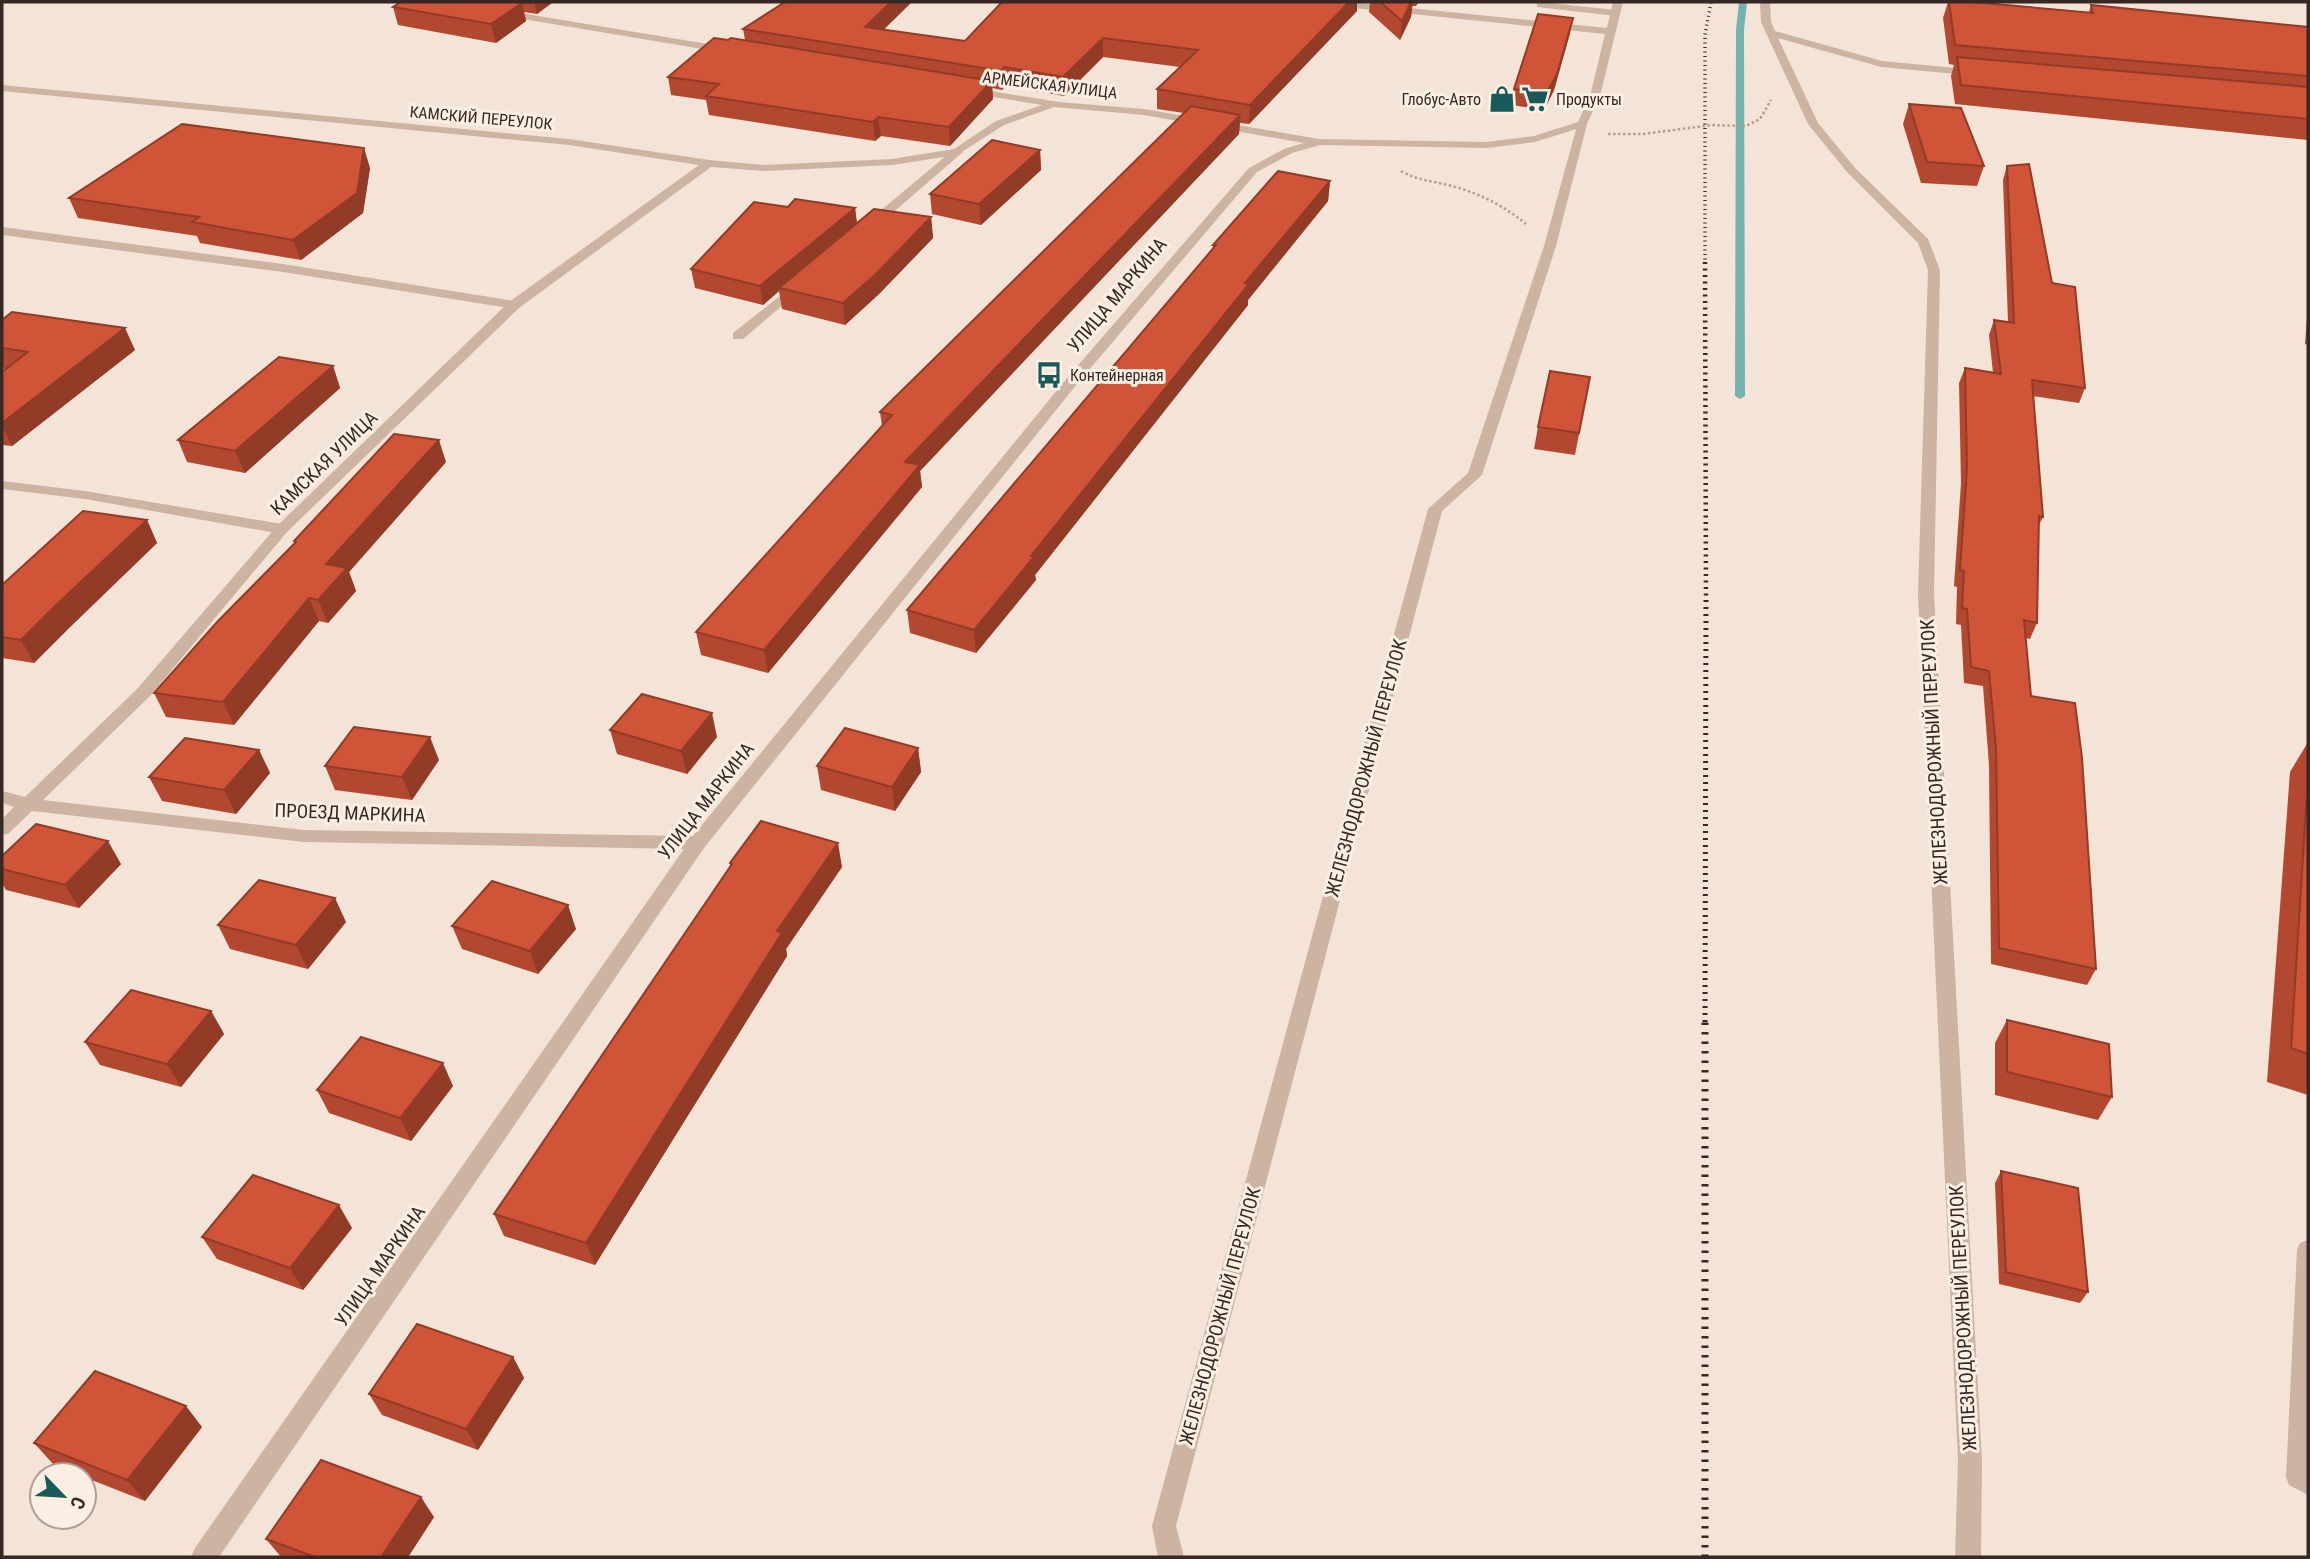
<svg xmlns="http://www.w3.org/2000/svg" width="2310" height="1559" font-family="'Roboto Condensed',sans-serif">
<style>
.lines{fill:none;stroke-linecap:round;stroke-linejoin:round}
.stream{fill:#74b2b1;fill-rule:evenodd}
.path{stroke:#b89c8c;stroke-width:2.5;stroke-dasharray:2.5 2.5;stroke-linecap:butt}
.service{fill:#ccb3a2;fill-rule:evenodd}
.minor{fill:#ccb3a2;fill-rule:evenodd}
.rail-far3{stroke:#362925;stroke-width:3.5;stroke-dasharray:1 3.5;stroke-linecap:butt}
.rail-far2{stroke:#362925;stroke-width:4.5;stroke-dasharray:2 4.5;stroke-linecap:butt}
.rail-far1{stroke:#362925;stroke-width:5;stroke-dasharray:2 5;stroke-linecap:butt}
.rail{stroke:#362925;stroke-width:7;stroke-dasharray:2.5 7;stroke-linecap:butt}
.wall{fill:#b34830}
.shaded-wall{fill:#923b27}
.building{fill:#d05438;stroke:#923b27;stroke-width:2}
.labels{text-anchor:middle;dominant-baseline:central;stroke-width:6;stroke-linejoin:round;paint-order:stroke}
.far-street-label{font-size:16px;fill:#362925;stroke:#fbefe3}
.far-poi-label{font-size:16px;fill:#362925;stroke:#fbefe3;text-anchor:start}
.street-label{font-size:19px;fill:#362925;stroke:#fbefe3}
</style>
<rect width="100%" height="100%" fill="#f3e4d7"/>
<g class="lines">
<path class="stream" d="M1739,2H1747L1744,30L1745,396L1740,399L1735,396L1736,30Z"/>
<g class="path">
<path d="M1608,134H1643L1712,125L1746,126L1760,119L1771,100"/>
<path d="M1401,171C1416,180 1432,181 1448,185C1477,192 1503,205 1526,224"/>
</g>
<g class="service">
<path d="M1540,2L1616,10L1621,13L1616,16L1537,7V3Z"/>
<path d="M1578,122L1587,124L1556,246L1482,475L1442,511L1176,1526L1184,1557H1158L1152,1526L1428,509L1468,473L1544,246Z"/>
<path d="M953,150L963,152L875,228H867V222Z"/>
<path d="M2,227L283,264L514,301L520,305L514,309L283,272L2,235Z"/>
<path d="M799,281L805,285L803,288L743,339H733V333Z"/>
<path d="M2,481L85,491L282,524L290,529L282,534L85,499L2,489Z"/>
<path d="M2308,1240V1495L2289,1485L2286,1477L2297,1250L2300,1243Z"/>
</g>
<g class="minor">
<path d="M1320,2H1351L1607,28L1613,2H1623L1600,96L1586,126L1535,142L1487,148L1320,145L1292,153L1257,172L1077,384L704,848L219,1557H191L195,1548L684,849L304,842L32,811L8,834L2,835V819L14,807L2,803V791L25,797L138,688L277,526L509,302L699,165L569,145L2,91V85L569,139L709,160L764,165L892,159L954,149L996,121L1042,105L968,93L967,91L972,88L1059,102L1144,109L1319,139L1487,142L1534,136L1578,122L1590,96L1605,34L1325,5ZM1054,107L1144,115L1304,143L1284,149L1249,168L1067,378L693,836L304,830L43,800L150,696L287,532L519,308L711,167L764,171L892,165L957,155L1004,125Z"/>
<path d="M1760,2H1770L1771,22L1775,31L1882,61L1977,70L1982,73L1977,76L1881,67L1778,38L1818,123L1855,168L1928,239L1940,270L1934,594L1982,1461L1981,1557H1955L1958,1461L1918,594L1928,270L1918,243L1847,172L1808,124L1761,22Z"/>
<path d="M502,10L726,47L731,50L726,53L499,15V11Z"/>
</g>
<path class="rail-far3" d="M1705,264V35L1711,2"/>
<path class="rail-far2" d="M1705,262L1706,598"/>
<path class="rail-far1" d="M1705,1022L1706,597"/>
<path class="rail" d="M1705,1557V1020"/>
</g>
<g class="wall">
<path d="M401,2H553L537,14L524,12L526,21L496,43L398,25L393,7Z"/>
<path d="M1002,2H1357V11L1249,124L1240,123L1239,134L920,471L922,487L768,673L701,655L696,632L882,426L880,412L1184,113L1157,109V89L1180,67L1103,57L1064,96L1005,86L1002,90L992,88L993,99L950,146L881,136L875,141L709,115L706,100L671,95L668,77L728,40H745L743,29L883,30L965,41Z"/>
<path d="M1370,2H1419L1416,6H1412L1411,17L1400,40L1369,12Z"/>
<path d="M1948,2H1973L2089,12L2091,5L2308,27V140L1955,104L1951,76L1954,65L1949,64L1943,18Z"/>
<path d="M1570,33L1554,90L1544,110L1512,105L1514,89Z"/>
<path d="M1909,104L1984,166L1977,186L1921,183L1903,124Z"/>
<path d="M1040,150L1041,170L981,225L932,214L930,194Z"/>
<path d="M2007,166L2052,283L2085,388L2079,403L2033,396L2043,517L2039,525L2037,623L2030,639L2026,638L2031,696L2096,969L2087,985L1991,964L1989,765L1983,686L1964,683L1961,625L1956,624L1957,587L1954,586L1961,483L1959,383L1965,368L1993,373L1989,335L1994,320L2008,322L2003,180Z"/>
<path d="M370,168L363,213L301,260L200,243L197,236L78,218L69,198Z"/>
<path d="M1330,181L1328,201L1248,300V305L1035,575L1036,580L976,653L910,633L907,610L1213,249V245Z"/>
<path d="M788,207L855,208L857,223L931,217L933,238L879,294L845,325L782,309L779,291L763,305L695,288L691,269Z"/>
<path d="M2308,305V345L2305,344Z"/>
<path d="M2,320L135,350L12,446L2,445V372L5,369L2,368Z"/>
<path d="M333,366L340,388L245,473L187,462L178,440Z"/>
<path d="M1590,377L1575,455L1534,449L1538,427Z"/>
<path d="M446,462L349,572L356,591L328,623L319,621L234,725L166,717L154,693L294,543V541Z"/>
<path d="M147,520L157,543L68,629L34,663L2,658V585Z"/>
<path d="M610,730L717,737L687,774L617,754Z"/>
<path d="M2308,742V1095L2267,1082L2290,772Z"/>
<path d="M918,748L921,772L895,811L821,790L817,766Z"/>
<path d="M259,750L270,773L236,814L162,801L149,777Z"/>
<path d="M439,760L412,800L335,790L325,766Z"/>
<path d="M2,856L121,864L79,908L6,890L2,883Z"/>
<path d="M730,863L842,867L786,949L787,956L595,1265L504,1236L494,1214L730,866Z"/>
<path d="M346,922L308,969L230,949L218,925Z"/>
<path d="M452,926L576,929L538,974L462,949Z"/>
<path d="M211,1011L224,1034L181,1087L100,1065L85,1042Z"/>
<path d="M2007,1020L2112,1097L2098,1120L1995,1095V1043Z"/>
<path d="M453,1086L411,1141L329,1113L317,1090Z"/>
<path d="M2001,1171L2088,1292L2080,1303L1999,1284L1995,1183Z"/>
<path d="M352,1228L303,1290L217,1259L202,1237Z"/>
<path d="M513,1357L524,1378L478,1450L382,1415L369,1394Z"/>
<path d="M202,1427L145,1501L84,1477V1475H80L53,1464L34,1443Z"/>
<path d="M434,1517L408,1557H281L266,1539Z"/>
</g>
<g class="shaded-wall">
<path d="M534,2H553L537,14Z"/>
<path d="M891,2H912L867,46L865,27Z"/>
<path d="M1349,2H1357V11L1249,124L1250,105Z"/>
<path d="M1411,2H1413L1411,17L1400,40L1402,21Z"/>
<path d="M522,3L526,21L496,43L491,24Z"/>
<path d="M1573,18L1570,33L1554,90L1544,110L1546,94Z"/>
<path d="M1103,38V57L1064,96L1063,77Z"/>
<path d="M1004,67L1005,86L1002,90L1001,71Z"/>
<path d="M992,81L993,99L950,146L949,127Z"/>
<path d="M1240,115L1239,134L920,471L922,487L768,673L764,650L905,462Z"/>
<path d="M878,117L881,136L875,141L873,122Z"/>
<path d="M364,148L370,168L363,213L301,260L293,240Z"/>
<path d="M1040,150L1041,170L981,225L979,204Z"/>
<path d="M1330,181L1328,201L1248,300V305L1035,575L1036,580L976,653L974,630L1245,283Z"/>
<path d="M855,208L857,226L779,288V291L763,305L760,286Z"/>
<path d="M931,217L933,238L879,294L845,325L843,303Z"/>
<path d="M125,328L135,350L12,446L2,426V423Z"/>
<path d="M333,366L340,388L245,473L235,451Z"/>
<path d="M439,440L446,462L349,572L356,591L328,623L318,600L326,564Z"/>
<path d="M147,520L157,543L68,629L34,663L21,640L55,606Z"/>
<path d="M309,598L319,621L234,725L223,702Z"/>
<path d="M712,713L717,737L687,774L681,751Z"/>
<path d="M430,737L439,760L412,800L402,777Z"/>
<path d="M918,748L921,772L895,811L892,787Z"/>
<path d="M259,750L270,773L236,814L224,790Z"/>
<path d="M108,841L121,864L79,908L65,885Z"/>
<path d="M838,843L842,867L786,949L787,956L595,1265L586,1243L777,931Z"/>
<path d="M335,898L346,922L308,969L296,945Z"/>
<path d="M568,905L576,929L538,974L530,951Z"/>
<path d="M211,1011L224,1034L181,1087L167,1064Z"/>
<path d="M443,1063L453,1086L411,1141L400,1118Z"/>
<path d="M339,1205L352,1228L303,1290L290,1268Z"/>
<path d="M513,1357L524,1378L478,1450L466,1429Z"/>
<path d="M186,1406L202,1427L145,1501L127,1480Z"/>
<path d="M421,1497L434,1517L408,1557H381Z"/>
</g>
<g class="building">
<path d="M401,2H516L522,3L491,24L393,7Z"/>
<path d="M785,2H891L865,27L965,41L1002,2H1349L1250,105L1157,89L1198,50L1103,38L1063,77L1004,67L1001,71L743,29Z"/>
<path d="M1380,2H1411L1402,21Z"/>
<path d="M1949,2H1973L2093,13L2091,5L2308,27V76L1955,45Z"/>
<path d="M1538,14L1573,18L1557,74L1546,94L1514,89Z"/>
<path d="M714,38L728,40L731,38L992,81L949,127L878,117L873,122L706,96L719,84L668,77Z"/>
<path d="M1957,57L2308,87V119L1961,85Z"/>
<path d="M1909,104L1961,108L1984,166L1927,162Z"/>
<path d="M1191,106L1240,115L905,462L920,465L764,650L696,632L892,415L880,412Z"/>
<path d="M182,124L364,148L357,193L293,240L192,222L199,217L69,198Z"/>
<path d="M992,140L1040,150L979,204L930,194Z"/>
<path d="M2029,164L2052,283L2075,287L2085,388L2032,380L2043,517L2039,516L2037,623L2024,620L2031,696L2075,703L2082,758L2096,969L1999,948L1996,749L1989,671L1971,667L1967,609L1962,608L1964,571L1960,570L1967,468L1965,368L2001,374L1994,320L2014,323L2007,166Z"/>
<path d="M1278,171L1330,181L1245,283L1249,284L1031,556L1034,557L974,630L907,610L1216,245H1213Z"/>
<path d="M795,199L855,208L760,286L691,269L754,202L788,207Z"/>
<path d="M874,209L931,217L877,273L843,303L779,288Z"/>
<path d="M12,312L125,328L2,423V372L28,352L2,348V320Z"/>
<path d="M279,357L333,366L235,451L178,440Z"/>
<path d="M1550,371L1590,377L1579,433L1538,427Z"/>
<path d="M394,434L439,440L326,564L347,568L318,600L309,598L223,702L154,693L218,621L296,542L294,541Z"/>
<path d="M83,511L147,520L55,606L21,640L2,637V585Z"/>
<path d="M642,694L712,713L681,751L610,730Z"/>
<path d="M354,727L430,737L402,777L325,766Z"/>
<path d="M845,728L918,748L892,787L817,766Z"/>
<path d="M185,738L259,750L224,790L149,777Z"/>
<path d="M2308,776V1054L2291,1048Z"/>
<path d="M761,821L838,843L777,931L782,933L586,1243L494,1214L732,864L730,863Z"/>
<path d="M36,824L108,841L65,885L2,869V856Z"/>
<path d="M259,880L335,898L296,945L218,925Z"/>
<path d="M492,881L568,905L530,951L452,926Z"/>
<path d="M131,990L211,1011L167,1064L85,1042Z"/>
<path d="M2007,1020L2109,1044L2112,1097L2007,1072Z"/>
<path d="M361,1037L443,1063L400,1118L317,1090Z"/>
<path d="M2001,1171L2078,1188L2088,1292L2006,1272Z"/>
<path d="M253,1175L339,1205L290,1268L202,1237Z"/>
<path d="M417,1324L513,1357L466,1429L369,1394Z"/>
<path d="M95,1371L186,1406L127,1480L34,1443Z"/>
<path d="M321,1460L421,1497L381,1557H315L266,1539Z"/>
</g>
<defs>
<symbol id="shop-bare" viewBox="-9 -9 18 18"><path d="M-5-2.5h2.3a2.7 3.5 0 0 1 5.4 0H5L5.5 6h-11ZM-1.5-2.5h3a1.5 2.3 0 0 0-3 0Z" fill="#185a5a" stroke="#fbefe3" stroke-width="2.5" paint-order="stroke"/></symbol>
<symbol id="supermarket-bare" viewBox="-9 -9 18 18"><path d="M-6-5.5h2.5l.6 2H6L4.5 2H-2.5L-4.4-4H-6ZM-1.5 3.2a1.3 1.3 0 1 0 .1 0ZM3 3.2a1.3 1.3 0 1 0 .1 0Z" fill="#185a5a" stroke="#fbefe3" stroke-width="2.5" paint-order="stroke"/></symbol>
<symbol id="bus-bare" viewBox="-9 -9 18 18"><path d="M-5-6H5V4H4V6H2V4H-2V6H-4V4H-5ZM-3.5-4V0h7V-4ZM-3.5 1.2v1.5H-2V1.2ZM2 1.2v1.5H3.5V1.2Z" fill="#185a5a" stroke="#fbefe3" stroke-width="2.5" paint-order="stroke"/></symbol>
</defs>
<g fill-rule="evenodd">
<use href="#shop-bare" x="1483" y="80" width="38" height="38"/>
<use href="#supermarket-bare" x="1516" y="80" width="38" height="38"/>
<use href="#bus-bare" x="1030" y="356" width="38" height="38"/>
</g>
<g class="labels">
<g class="far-street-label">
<text transform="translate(1050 85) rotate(7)">АРМЕЙСКАЯ УЛИЦА</text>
<text transform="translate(481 118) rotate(5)">КАМСКИЙ ПЕРЕУЛОК</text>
</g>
<g class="far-poi-label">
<text x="1481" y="99" text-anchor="end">Глобус-Авто</text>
<text x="1556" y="99">Продукты</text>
<text x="1070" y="375">Контейнерная</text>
</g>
<g class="street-label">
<text transform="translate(1117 295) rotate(-50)">УЛИЦА МАРКИНА</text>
<text transform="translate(324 463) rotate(-44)">КАМСКАЯ УЛИЦА</text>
<text transform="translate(1934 752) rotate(-93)">ЖЕЛЕЗНОДОРОЖНЫЙ ПЕРЕУЛОК</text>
<text transform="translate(1366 768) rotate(-75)">ЖЕЛЕЗНОДОРОЖНЫЙ ПЕРЕУЛОК</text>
<text transform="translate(706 801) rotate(-52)">УЛИЦА МАРКИНА</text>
<text transform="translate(350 813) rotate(2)">ПРОЕЗД МАРКИНА</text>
<text transform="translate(380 1266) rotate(-55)">УЛИЦА МАРКИНА</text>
<text transform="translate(1220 1316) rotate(-75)">ЖЕЛЕЗНОДОРОЖНЫЙ ПЕРЕУЛОК</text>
<text transform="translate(1963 1318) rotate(-93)">ЖЕЛЕЗНОДОРОЖНЫЙ ПЕРЕУЛОК</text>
</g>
</g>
<rect width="2310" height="1559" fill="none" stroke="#362925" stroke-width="7"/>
<g transform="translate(63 1496) rotate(115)"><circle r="33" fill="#fbefe3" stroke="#aca097" stroke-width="2"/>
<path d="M0-5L12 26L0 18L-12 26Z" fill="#185a5a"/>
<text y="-10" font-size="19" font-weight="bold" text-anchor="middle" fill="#362925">С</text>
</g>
</svg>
